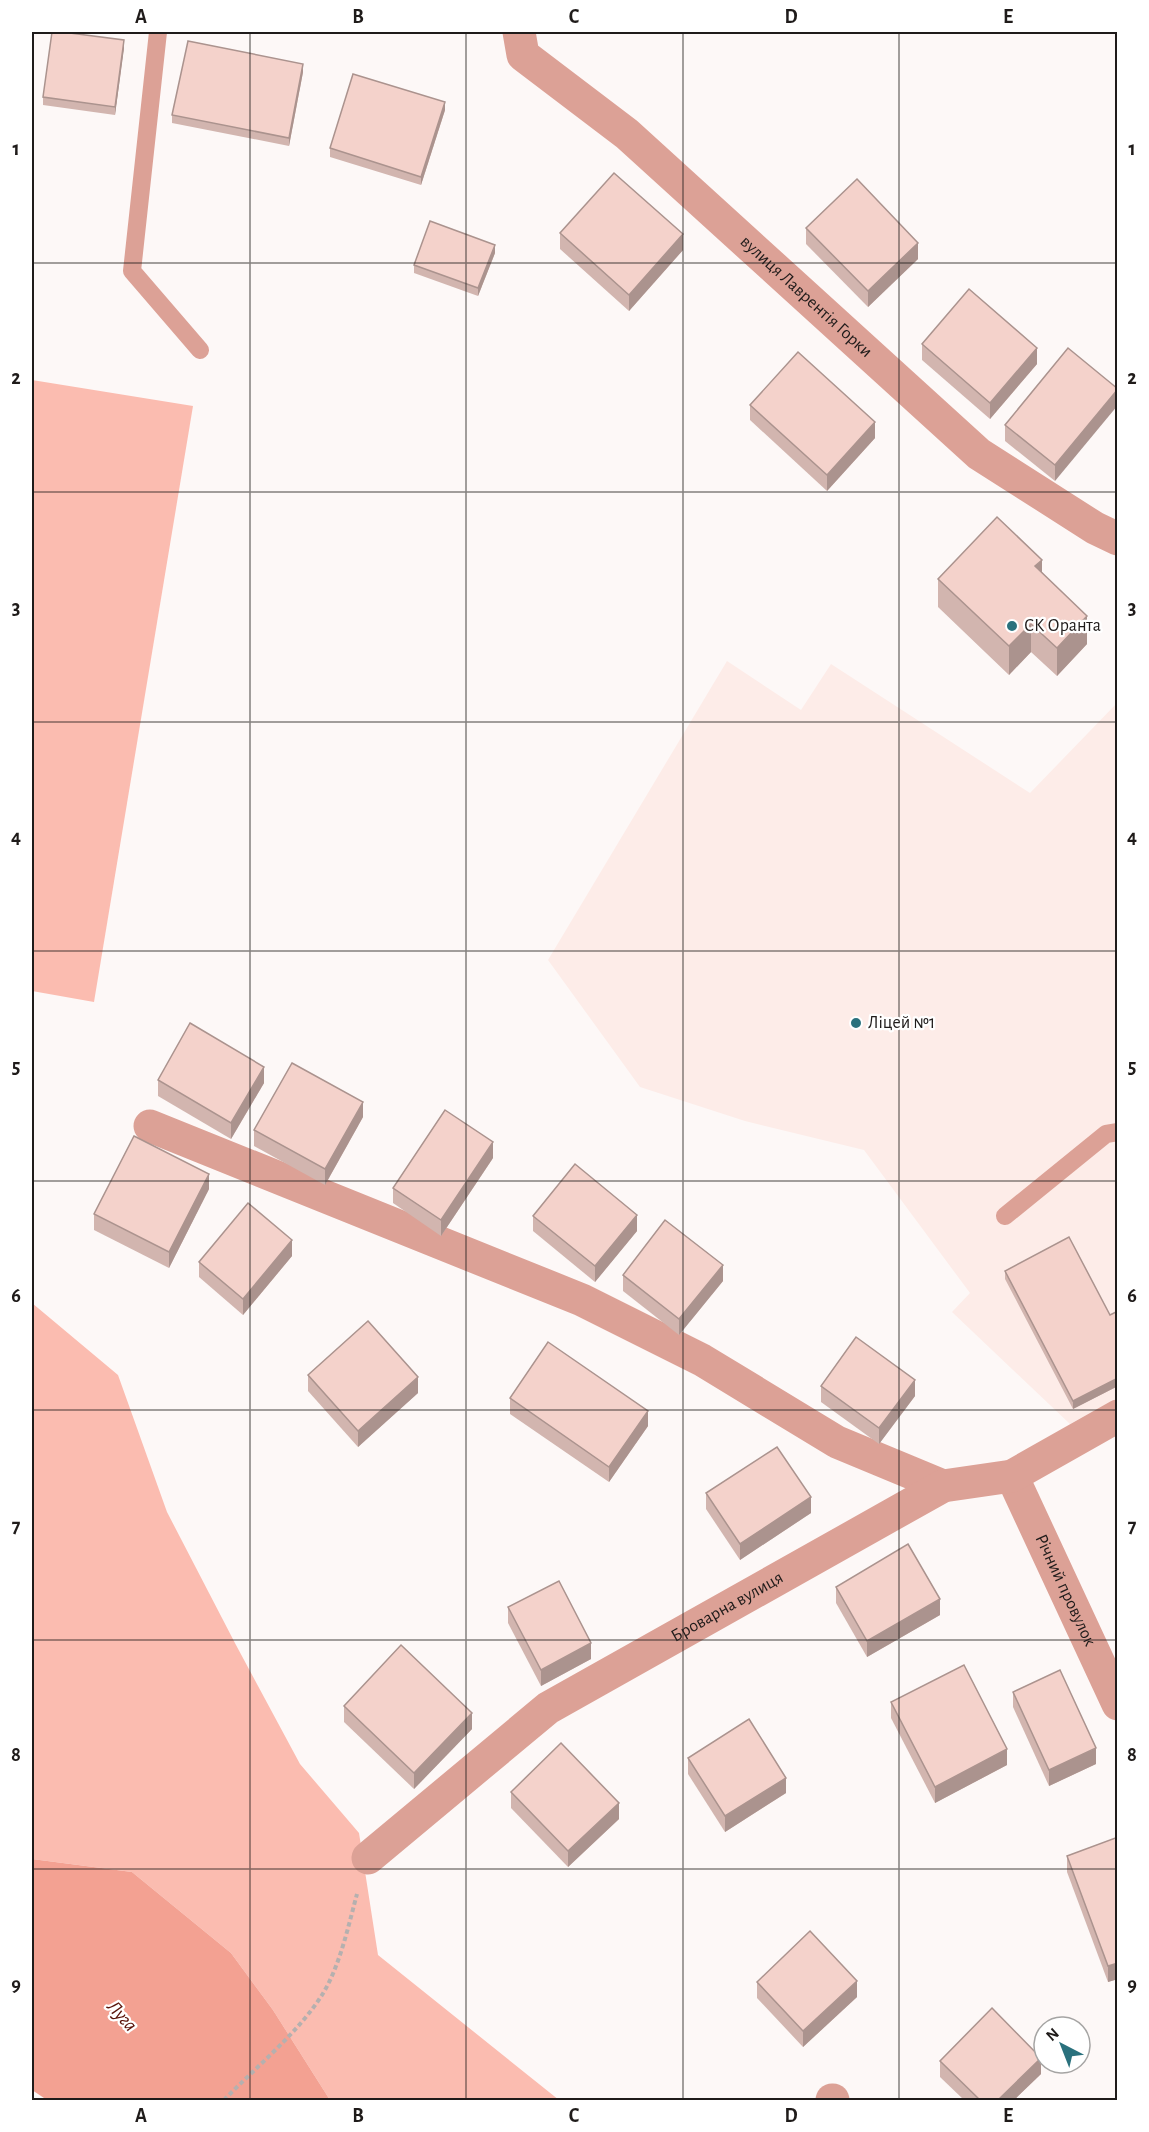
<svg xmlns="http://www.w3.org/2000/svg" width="1149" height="2132" font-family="'Alegreya Sans',sans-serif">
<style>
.built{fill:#fdece8}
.green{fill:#fbbcb0}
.water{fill:#f3a192}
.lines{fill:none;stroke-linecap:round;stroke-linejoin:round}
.path{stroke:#b5b0af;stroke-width:4;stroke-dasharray:4.5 3;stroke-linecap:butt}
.service{stroke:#dca196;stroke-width:18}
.minor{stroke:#dca196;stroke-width:33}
.wall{fill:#d2b5af}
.shaded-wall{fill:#ab938e}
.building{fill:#f4d2cb;stroke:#ab938e;stroke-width:1.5}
.grid{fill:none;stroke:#1f1b1a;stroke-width:1.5;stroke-opacity:0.55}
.poi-dot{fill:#2a717d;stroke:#fff;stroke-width:2}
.labels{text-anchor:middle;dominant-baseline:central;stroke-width:4.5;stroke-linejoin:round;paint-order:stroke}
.street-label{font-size:18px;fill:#1f1b1a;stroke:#fff}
.poi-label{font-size:18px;fill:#1f1b1a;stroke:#fff;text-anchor:start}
.water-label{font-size:20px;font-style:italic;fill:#5a130a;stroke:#fff}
.neatline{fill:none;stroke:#1f1b1a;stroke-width:2}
.grid-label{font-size:20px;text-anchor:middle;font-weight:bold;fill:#1f1b1a}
</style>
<rect width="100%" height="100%" fill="#fdf8f7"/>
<path class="built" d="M727,661L801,710L831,664L1030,793L1117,703V1398L1070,1424L952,1312L970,1293L864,1150L745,1121L640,1087L548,960Z"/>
<g class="green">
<path d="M32,380L193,406L94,1002L32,991Z"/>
<path d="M32,1303L118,1375L167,1512L236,1645L300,1764L359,1833L378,1955L559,2100H330L273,2010L231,1953L132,1872L32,1859Z"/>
</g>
<path class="water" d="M32,1859L132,1872L231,1953L273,2010L330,2100H47L32,2090Z"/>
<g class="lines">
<path class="path" d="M224,2100C255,2068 298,2033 322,1995C340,1966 348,1927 357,1894"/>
<g class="service">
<path d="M158,32L132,271L200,350"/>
<path d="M1005,1216L1106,1134L1118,1132"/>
</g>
<g class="minor">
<path id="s1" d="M519,32L523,55L627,134L979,454L1095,528L1118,539"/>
<path d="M150,1126L582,1300L702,1360L837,1442L943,1486"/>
<path id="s2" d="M1012,1476L1118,1704"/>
<path id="s3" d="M368,1858L548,1708L943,1486L1012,1476L1118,1416"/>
<path d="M832,2100H833"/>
</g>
</g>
<g class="wall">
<path d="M124,48L115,115L43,105V97Z"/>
<path d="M303,72L289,146L172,123V115Z"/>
<path d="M445,110L421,185L330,157V148Z"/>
<path d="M806,228L918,259L868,307L806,244Z"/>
<path d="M560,233L683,250L629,311L560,249Z"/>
<path d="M495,253L478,296L414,273V265Z"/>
<path d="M922,344L1037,364L990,419L922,360Z"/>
<path d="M1068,348L1055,481L1005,441V425Z"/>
<path d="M750,405L875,438L827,491L750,420Z"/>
<path d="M1042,572L1087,644L1057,676L1031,652L1009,675L938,607V579Z"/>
<path d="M158,1080L264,1083L231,1139L158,1096Z"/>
<path d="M363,1117L325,1185L254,1146V1130Z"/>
<path d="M493,1158L441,1236L393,1203V1188Z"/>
<path d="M209,1189L169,1268L94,1230V1214Z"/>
<path d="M533,1216L637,1231L595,1282L533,1231Z"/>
<path d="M292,1256L243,1315L199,1277V1262Z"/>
<path d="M1005,1271L1110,1315L1118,1311V1386L1073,1409L1005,1279Z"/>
<path d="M623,1275L723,1281L679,1335L623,1291Z"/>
<path d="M308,1375L418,1393L358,1447L308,1391Z"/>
<path d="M821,1386L915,1396L879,1444L821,1402Z"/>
<path d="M510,1398L648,1426L609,1482L510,1414Z"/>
<path d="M706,1493L811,1513L740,1560L706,1509Z"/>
<path d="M836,1587L940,1615L867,1657L836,1603Z"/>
<path d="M508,1607L591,1659L541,1686L508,1623Z"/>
<path d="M1013,1692L1096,1764L1049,1786L1013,1707Z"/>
<path d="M891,1702L1007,1765L935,1803L891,1718Z"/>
<path d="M344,1706L472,1729L414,1789L344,1722Z"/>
<path d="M688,1758L786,1793L725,1832L688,1774Z"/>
<path d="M511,1792L619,1819L568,1867L511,1808Z"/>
<path d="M1118,1837V1979L1108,1982L1067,1872V1856Z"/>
<path d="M757,1982L857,1997L803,2047L757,1998Z"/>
<path d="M940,2061L1041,2074L1014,2100H964L940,2077Z"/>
</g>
<g class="shaded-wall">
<path d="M124,40V48L115,115V107Z"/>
<path d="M303,64V72L289,146V138Z"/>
<path d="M445,102V110L421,185V177Z"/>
<path d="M683,234V250L629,311V295Z"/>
<path d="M918,243V259L868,307V291Z"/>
<path d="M495,245V253L478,296V288Z"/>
<path d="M1037,348V364L990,419V403Z"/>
<path d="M1118,389V405L1055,481V465Z"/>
<path d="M875,422V438L827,491V475Z"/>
<path d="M1042,560V588L1035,566Z"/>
<path d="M1087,616V644L1057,676V648Z"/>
<path d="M1031,624V652L1009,675V646Z"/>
<path d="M264,1067V1083L231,1139V1123Z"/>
<path d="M363,1102V1117L325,1185V1169Z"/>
<path d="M493,1142V1158L441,1236V1220Z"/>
<path d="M209,1174V1189L169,1268V1252Z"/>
<path d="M637,1215V1231L595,1282V1266Z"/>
<path d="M292,1240V1256L243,1315V1299Z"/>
<path d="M723,1265V1281L679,1335V1319Z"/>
<path d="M418,1377V1393L358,1447V1431Z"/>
<path d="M1118,1378V1386L1073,1409V1401Z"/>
<path d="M915,1380V1396L879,1444V1428Z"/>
<path d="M648,1411V1426L609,1482V1467Z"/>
<path d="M811,1497V1513L740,1560V1544Z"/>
<path d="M940,1599V1615L867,1657V1641Z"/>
<path d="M591,1643V1659L541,1686V1670Z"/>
<path d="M472,1713V1729L414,1789V1773Z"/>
<path d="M1096,1748V1764L1049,1786V1770Z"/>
<path d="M1007,1749V1765L935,1803V1787Z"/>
<path d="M786,1778V1793L725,1832V1816Z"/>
<path d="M619,1803V1819L568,1867V1851Z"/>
<path d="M1118,1963V1979L1108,1982V1966Z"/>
<path d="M857,1981V1997L803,2047V2031Z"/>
<path d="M1041,2058V2074L1014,2100H998Z"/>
</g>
<g class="building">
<path d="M52,32H62L124,40L115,107L43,97Z"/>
<path d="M188,41L303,64L289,138L172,115Z"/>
<path d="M353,74L445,102L421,177L330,148Z"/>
<path d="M614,173L683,234L629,295L560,233Z"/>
<path d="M857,179L918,243L868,291L806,228Z"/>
<path d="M430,221L495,245L478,288L414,265Z"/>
<path d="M969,289L1037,348L990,403L922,344Z"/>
<path d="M1068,348L1118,389L1055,465L1005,425Z"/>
<path d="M798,352L875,422L827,475L750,405Z"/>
<path d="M997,517L1042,560L1035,566L1087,616L1057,648L1031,624L1009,646L938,579Z"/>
<path d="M190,1023L264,1067L231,1123L158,1080Z"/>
<path d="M292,1063L363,1102L325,1169L254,1130Z"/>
<path d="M445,1110L493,1142L441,1220L393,1188Z"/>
<path d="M134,1136L209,1174L169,1252L94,1214Z"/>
<path d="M575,1164L637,1215L595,1266L533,1216Z"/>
<path d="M248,1203L292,1240L243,1299L199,1262Z"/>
<path d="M665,1220L723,1265L679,1319L623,1275Z"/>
<path d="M1069,1237L1110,1315L1118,1311V1378L1073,1401L1005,1271Z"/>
<path d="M368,1321L418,1377L358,1431L308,1375Z"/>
<path d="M856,1337L915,1380L879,1428L821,1386Z"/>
<path d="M548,1342L648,1411L609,1467L510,1398Z"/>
<path d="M777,1447L811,1497L740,1544L706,1493Z"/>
<path d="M908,1544L940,1599L867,1641L836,1587Z"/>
<path d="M559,1581L591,1643L541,1670L508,1607Z"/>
<path d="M401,1645L472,1713L414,1773L344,1706Z"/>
<path d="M964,1665L1007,1749L935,1787L891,1702Z"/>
<path d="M1060,1670L1096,1748L1049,1770L1013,1692Z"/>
<path d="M749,1719L786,1778L725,1816L688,1758Z"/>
<path d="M561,1743L619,1803L568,1851L511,1792Z"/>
<path d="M1118,1837V1963L1108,1966L1067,1856Z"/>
<path d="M810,1931L857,1981L803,2031L757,1982Z"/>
<path d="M992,2008L1041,2058L998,2100H980L940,2061Z"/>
</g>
<path class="grid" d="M250,32V2100M466,32V2100M683,32V2100M899,32V2100M32,263H1118M32,492H1118M32,722H1118M32,951H1118M32,1181H1118M32,1410H1118M32,1640H1118M32,1869H1118"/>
<g class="poi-dot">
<circle cx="1012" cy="626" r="6"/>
<circle cx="856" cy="1023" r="6"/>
</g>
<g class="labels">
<g class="street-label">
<text stroke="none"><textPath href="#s1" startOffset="396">вулиця Лаврентія Горки</textPath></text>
<text stroke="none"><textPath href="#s2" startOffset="126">Річний провулок</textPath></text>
<text stroke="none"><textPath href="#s3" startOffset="440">Броварна вулиця</textPath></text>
</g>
<g class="poi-label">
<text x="1024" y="626">СК Оранта</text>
<text x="868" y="1023">Ліцей №1</text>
</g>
<g class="water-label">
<text transform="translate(122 2016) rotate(48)">Луга</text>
</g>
</g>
<rect width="1149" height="2132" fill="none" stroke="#ffffff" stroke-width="66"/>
<g transform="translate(1062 2045) rotate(318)"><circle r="28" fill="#ffffff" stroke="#a5a4a3" stroke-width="1.5"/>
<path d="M0-4.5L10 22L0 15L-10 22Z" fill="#2a717d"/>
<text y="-9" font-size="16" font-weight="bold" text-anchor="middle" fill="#1f1b1a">N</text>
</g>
<rect x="33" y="33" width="1083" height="2066" class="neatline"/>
<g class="grid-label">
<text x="141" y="23">A</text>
<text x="358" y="23">B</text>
<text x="574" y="23">C</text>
<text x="791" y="23">D</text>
<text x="1008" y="23">E</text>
<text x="16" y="155">1</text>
<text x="1132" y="155">1</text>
<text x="16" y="384">2</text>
<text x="1132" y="384">2</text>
<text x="16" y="614">3</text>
<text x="1132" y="614">3</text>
<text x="16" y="843">4</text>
<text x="1132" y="843">4</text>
<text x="16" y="1073">5</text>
<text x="1132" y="1073">5</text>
<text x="16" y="1302">6</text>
<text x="1132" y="1302">6</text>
<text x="16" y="1532">7</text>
<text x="1132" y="1532">7</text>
<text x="16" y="1761">8</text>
<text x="1132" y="1761">8</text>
<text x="16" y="1991">9</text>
<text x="1132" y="1991">9</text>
<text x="141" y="2122">A</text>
<text x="358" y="2122">B</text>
<text x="574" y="2122">C</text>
<text x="791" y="2122">D</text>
<text x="1008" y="2122">E</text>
</g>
</svg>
